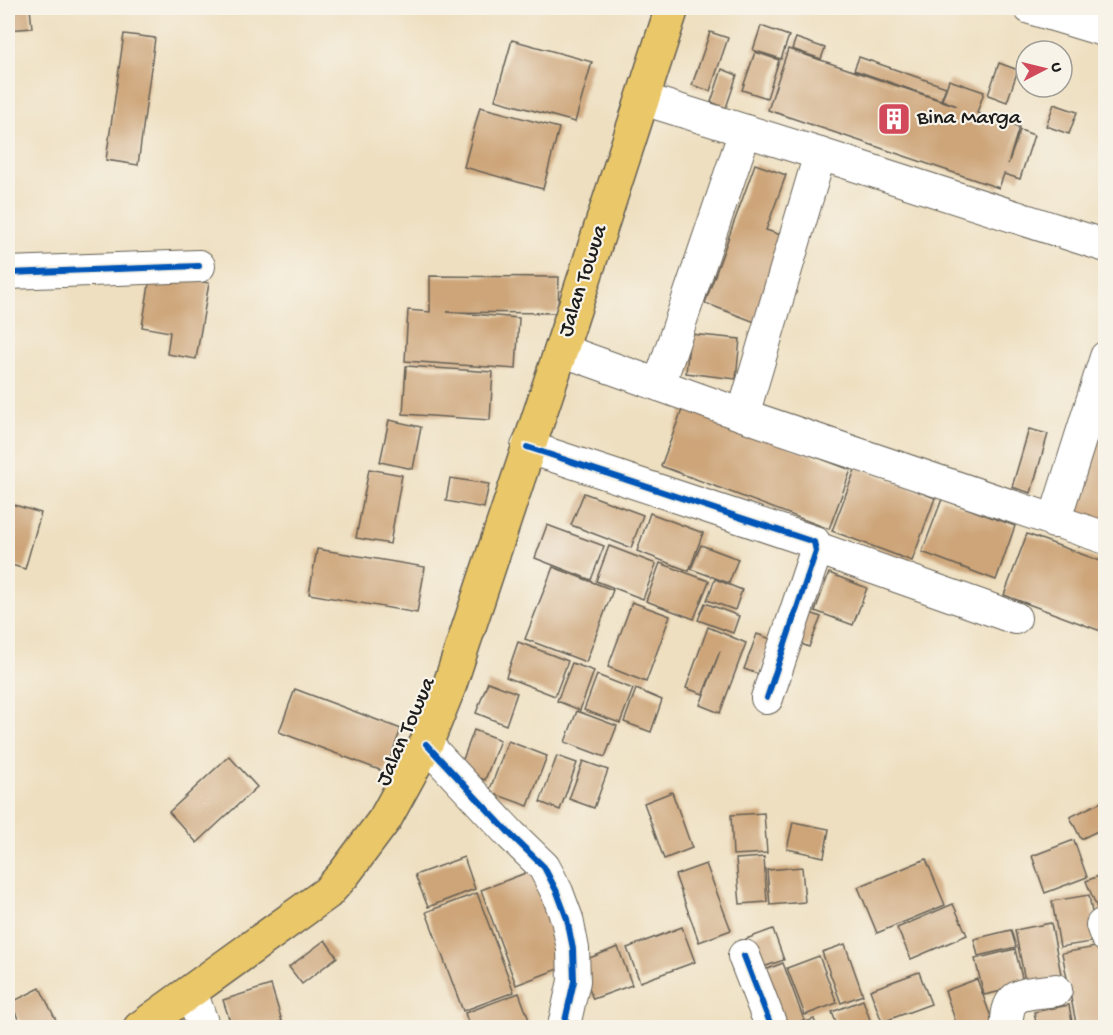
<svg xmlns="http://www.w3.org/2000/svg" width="1113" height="1035" font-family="'Gochi Hand',sans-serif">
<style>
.building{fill:#cda579}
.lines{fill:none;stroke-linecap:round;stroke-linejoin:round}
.minor-casing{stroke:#666055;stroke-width:34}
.major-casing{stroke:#666055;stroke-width:36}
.minor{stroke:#fff;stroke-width:32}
.major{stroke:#eac769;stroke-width:33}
.cycleway-casing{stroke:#f7f3e8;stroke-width:10}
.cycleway{stroke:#0057b8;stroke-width:6}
.labels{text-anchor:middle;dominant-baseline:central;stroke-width:4.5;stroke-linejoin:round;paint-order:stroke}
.poi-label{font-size:22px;fill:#1c1c1c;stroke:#f7f3e8;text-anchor:start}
.street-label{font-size:22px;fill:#1c1c1c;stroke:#f7f3e8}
</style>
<rect width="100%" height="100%" fill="#f7f3e8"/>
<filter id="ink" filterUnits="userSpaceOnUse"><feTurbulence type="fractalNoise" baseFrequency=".0167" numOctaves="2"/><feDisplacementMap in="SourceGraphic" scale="12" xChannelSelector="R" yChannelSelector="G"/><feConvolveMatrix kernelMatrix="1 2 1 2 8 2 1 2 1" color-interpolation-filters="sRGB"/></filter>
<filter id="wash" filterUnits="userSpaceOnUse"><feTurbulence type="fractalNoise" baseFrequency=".008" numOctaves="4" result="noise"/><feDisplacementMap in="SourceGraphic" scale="24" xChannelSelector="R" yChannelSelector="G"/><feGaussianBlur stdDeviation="1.35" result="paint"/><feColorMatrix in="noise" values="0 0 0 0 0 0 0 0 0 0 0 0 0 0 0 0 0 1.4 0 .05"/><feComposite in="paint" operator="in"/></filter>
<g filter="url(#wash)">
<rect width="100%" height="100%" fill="#eedfc0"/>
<g id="blocks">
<g class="building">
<path d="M8,8H30L32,28L8,30Z"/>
<path d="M761,26L789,36L781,59L753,50Z"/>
<path d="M710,32L728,38L710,91L692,85Z"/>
<path d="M124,34L155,38L138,165L106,160Z"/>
<path d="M796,38L825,48L821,59L792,49Z"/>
<path d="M512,40L592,62L575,122L495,100Z"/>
<path d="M788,49L957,106L942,100L949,80L984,92L977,113L1019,127L1008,164L1020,130L1034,135L1020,179L1004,174L999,188L768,110Z"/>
<path d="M755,52L779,60L767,98L742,90Z"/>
<path d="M859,57L946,87L941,100L854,70Z"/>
<path d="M999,63L1018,70L1007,102L988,95Z"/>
<path d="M722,69L737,75L726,108L711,102Z"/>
<path d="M1054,104L1077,112L1069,134L1046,126Z"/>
<path d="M480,107L559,128L543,189L464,167Z"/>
<path d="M755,164L786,175L766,230L787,237L755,322L705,303Z"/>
<path d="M151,273L209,283L196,359L167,354L170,332L142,327Z"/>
<path d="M430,276L559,277L558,313L447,312L519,318L516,369L405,361L408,310L430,312Z"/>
<path d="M690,334L740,339L736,379L686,373Z"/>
<path d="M406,366L493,372L490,420L403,414Z"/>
<path d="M683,407L851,470L829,529L661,466Z"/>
<path d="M389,420L421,427L413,469L380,462Z"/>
<path d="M1029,429L1048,434L1031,493L1012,487Z"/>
<path d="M1095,429L1106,432V529L1068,517Z"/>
<path d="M856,467L935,498L912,561L832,531Z"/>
<path d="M369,469L402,475L390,544L356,538Z"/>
<path d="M450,478L489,484L484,508L446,501Z"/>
<path d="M584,493L643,515L631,548L571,525Z"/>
<path d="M942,499L1015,526L996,580L922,552Z"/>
<path d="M8,503L41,513L25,569L8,564Z"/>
<path d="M650,513L703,533L689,571L637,551Z"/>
<path d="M547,525L604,546L591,580L535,558Z"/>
<path d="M1027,534L1106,563V633L1004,595Z"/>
<path d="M701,545L738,559L729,583L691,569Z"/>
<path d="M609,546L656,564L643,599L596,581Z"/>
<path d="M317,549L425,567L417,613L309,594Z"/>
<path d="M660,563L709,581L694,619L646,601Z"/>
<path d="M553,567L613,590L586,662L525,639Z"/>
<path d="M829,573L867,588L853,625L815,611Z"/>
<path d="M715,579L742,590L735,610L707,600Z"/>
<path d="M632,602L670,616L646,682L608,667Z"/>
<path d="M705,603L739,616L733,633L698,620Z"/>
<path d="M803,610L821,617L809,647L791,640Z"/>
<path d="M708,627L746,643L720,713L700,705L720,651L703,694L686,688Z"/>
<path d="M757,634L771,639L758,674L744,669Z"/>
<path d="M518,642L568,661L555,696L506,677Z"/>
<path d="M572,663L594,671L580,710L557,701Z"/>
<path d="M597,675L633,689L620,723L584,710Z"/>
<path d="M488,682L517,693L506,725L476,713Z"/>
<path d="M295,689L401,729L385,772L279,732Z"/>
<path d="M636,689L662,700L651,732L624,722Z"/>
<path d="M577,711L617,726L605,757L565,742Z"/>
<path d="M474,730L500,740L485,780L459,770Z"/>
<path d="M508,741L547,756L528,806L489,792Z"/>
<path d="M229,756L257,787L197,843L169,812Z"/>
<path d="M557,756L577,763L560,810L540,802Z"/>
<path d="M583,761L608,770L594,808L569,799Z"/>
<path d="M672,792L692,848L664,859L644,803Z"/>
<path d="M1101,802L1106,811V827L1081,839L1070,817Z"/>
<path d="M764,813L767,853L733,855L731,815Z"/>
<path d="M793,822L829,829L824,857L787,849Z"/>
<path d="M1074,840L1087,877L1045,893L1032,856Z"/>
<path d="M464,857L475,889L428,907L415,875Z"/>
<path d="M764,857L767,902L740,904L736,859Z"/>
<path d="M926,859L945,905L877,933L858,887Z"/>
<path d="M706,864L731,930L699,942L675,875Z"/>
<path d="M802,867L805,902L770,905L767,870Z"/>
<path d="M536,869L571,964L516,985L481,890Z"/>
<path d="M1106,873V913L1100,915L1086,881Z"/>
<path d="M477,893L514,992L463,1011L426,912Z"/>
<path d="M1089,895L1097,941L1060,947L1052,901Z"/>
<path d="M953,904L967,935L911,959L897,928Z"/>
<path d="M1051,923L1062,979L1026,986L1015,930Z"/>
<path d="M682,927L695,962L640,982L627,948Z"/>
<path d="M773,929L784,960L757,969L746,939Z"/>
<path d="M1011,930L1016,947L978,956L974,939Z"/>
<path d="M325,940L337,957L302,984L289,967Z"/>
<path d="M845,944L863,995L841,1003L822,952Z"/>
<path d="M1101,946L1106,967V1028H1077L1062,953Z"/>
<path d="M618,947L632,985L593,999L579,962Z"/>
<path d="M1015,949L1024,986L984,995L975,959Z"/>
<path d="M819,956L837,1003L805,1015L787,968Z"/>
<path d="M783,963L804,1020L783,1028L757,973Z"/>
<path d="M919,972L931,1004L882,1022L870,990Z"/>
<path d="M977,979L995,1028H958L945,991Z"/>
<path d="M271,985L282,1021L261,1028H232L223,1000Z"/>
<path d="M40,988L60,1028H23L10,1003Z"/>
<path d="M519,993L532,1028H470L465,1013Z"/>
<path d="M863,1000L873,1028H838L832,1012Z"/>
<path d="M1069,1005L1073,1028H1037L1034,1012Z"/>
<path d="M814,1019L817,1028H792V1027Z"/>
</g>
</g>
</g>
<g filter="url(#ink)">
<use href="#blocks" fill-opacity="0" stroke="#666055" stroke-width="1.5"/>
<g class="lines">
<defs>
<g id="minor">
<path d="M1030,8L1106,31"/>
<path d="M643,99L820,154L1106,246"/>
<path d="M8,273L199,266"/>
<path d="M561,350L743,415L1106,538"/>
<path d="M659,385L745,131"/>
<path d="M743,415L820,154"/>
<path d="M527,447L814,542L816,551L767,698"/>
<path d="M1054,522L1106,357"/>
<path d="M817,548L1015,618"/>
<path d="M426,744L511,835L544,867L557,892L567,919L573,949L574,981L565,1021"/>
<path d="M1102,925L1106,936"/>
<path d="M744,956L772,1028"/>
<path d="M191,992L204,1028"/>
<path d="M1007,1028C1005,989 1025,995 1056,990"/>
</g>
<path id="major" d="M140,1028L327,893L344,874L385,819L426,744L449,687L561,350L672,8"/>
</defs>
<use href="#minor" class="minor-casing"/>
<use href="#major" class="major-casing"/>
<use href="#minor" class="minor"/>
<use href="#major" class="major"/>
<defs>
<g id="cycleway">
<path d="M8,273L199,266"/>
<path d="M527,447L814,542L816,551L767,698"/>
<path d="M426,744L511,835L544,867L557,892L567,919L573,949L574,981L565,1021"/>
<path d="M744,956L772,1028"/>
</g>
</defs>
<use href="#cycleway" class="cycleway-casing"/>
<use href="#cycleway" class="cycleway"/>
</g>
</g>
<defs>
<symbol id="building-square" viewBox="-11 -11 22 22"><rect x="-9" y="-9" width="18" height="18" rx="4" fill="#d1495b" stroke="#f7f3e8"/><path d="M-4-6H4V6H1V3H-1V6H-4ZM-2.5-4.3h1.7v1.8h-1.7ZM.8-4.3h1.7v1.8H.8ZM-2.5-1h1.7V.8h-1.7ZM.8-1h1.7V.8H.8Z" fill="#fff"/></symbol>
</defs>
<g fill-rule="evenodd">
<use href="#building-square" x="875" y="100" width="38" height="38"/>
</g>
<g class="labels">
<g class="poi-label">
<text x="917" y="119">Bina Marga</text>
</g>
<g class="street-label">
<text transform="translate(584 281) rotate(-72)">Jalan Towua</text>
<text transform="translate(407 732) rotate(-66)">Jalan Towua</text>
</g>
</g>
<rect width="1113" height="1035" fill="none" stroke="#f7f3e8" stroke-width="30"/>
<g transform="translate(1044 69) rotate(83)"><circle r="28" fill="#f7f3e8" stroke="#9f9d96" stroke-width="1.5"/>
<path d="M0-4.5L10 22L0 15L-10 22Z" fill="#d1495b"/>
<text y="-9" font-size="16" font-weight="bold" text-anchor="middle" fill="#1c1c1c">U</text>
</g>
</svg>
